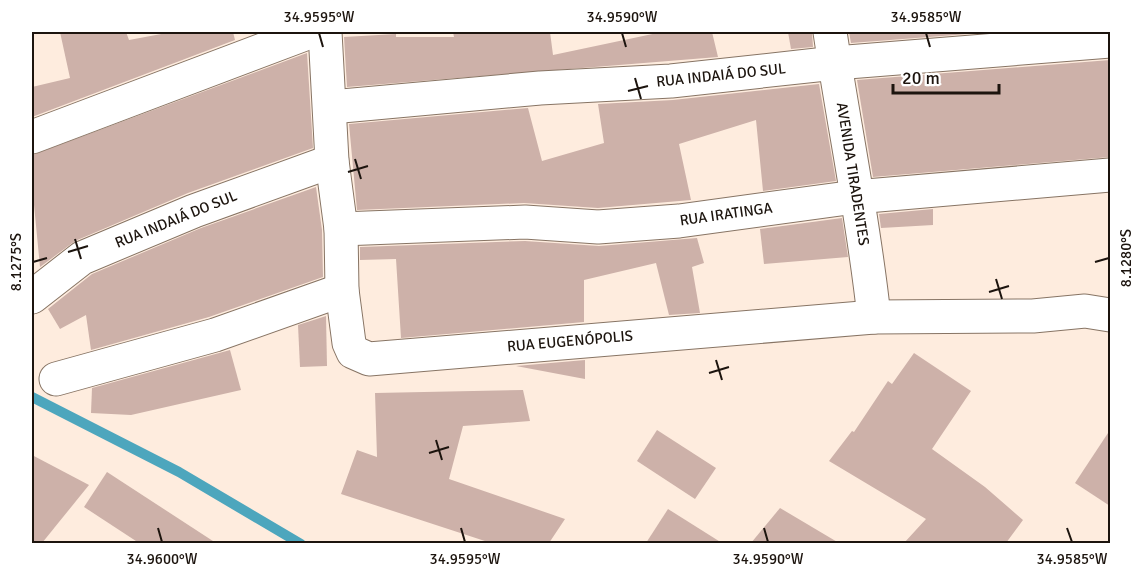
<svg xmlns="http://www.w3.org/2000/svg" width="1142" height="575" font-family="Signika,sans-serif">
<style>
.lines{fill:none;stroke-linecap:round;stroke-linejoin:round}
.stream{stroke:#4da6bd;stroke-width:10}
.building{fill:#cdb1a9}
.minor-casing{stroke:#877464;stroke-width:35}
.minor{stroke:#fff;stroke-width:33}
.ticks{fill:none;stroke:#1c140e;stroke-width:2}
.labels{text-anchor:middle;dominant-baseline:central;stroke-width:5;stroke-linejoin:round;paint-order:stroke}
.street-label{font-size:15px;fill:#1c140e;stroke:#fff}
.neatline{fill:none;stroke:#1c140e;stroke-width:2}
.ticks-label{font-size:15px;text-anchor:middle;fill:#1c140e}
</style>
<rect width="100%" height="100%" fill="#feecde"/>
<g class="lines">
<path class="stream" d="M32,397L179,472L301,544"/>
</g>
<g class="building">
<path d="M60,32H126L129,40L172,32H233L235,40L32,117V87L70,78Z"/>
<path d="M453,32H550L553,55L662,32H712L718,57L347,87L344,37L396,34V37H454Z"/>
<path d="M788,32H812L813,47L791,49Z"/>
<path d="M849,32H994L851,43Z"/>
<path d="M307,53L313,148L188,193L75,241L40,267L32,184V155Z"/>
<path d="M1110,60V157L873,177L857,80Z"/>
<path d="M819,84L836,181L763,191L756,120L679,144L691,200L598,208L524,203L357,210L349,124L528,108L542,161L604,143L598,104L673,100Z"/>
<path d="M316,187L322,230L323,277L209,317L91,350L86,315L60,329L48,309L92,274L201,228Z"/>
<path d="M933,209V225L881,228L879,214Z"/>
<path d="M842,218L848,257L764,264L760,229Z"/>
<path d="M697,238L704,263L692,267L700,313L669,315L656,263L584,280V322L401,338L396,259L360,260V247L525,241L599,246Z"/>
<path d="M326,316L327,366L300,367L298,325Z"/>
<path d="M230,350L241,390L131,415L91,413L92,388Z"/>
<path d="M914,353L971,391L932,449L985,487L1023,520L1006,543H904L926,519L829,461L852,431L854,432L888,381L892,384Z"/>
<path d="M585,360V379L516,366Z"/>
<path d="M523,390L530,421L463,426L449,479L565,519L549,543H491L341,494L357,450L377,457L375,393Z"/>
<path d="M657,430L716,468L695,499L637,461Z"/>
<path d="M1110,430V506L1075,483Z"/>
<path d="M32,455L89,485L42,543H32Z"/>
<path d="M107,472L216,543H139L84,507Z"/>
<path d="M780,508L839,543H751Z"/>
<path d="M668,509L722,543H646Z"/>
</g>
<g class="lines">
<defs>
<g id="minor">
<path d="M325,32L332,161L341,229L342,290L349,343L353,352L369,359L874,317L1033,316L1085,311L1110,315"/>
<path d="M830,32C844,127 864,221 874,317"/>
<path d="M331,107L540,88L671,81L835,63L1110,41"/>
<path d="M32,137L310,32"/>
<path d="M341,229L525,222L598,227L679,221L855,197L1110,175"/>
<path d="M32,297L82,258L194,211L332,161"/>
<path d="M56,379L215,335L342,290"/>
</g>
</defs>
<use href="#minor" class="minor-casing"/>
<use href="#minor" class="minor"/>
</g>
<path class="ticks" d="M319,33L323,47M622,33L626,47M926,33L930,47M635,78L641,99M628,91L648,86M355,159L361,179M348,172L368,166M75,239L81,259M68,252L88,246M33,262L47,258M1095,262L1109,258M996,279L1002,299M989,292L1009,286M716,360L722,380M709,373L729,367M436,440L442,460M429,453L449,447M158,528L162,542M461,528L465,542M764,528L768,542M1067,528L1072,542"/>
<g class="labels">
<g class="street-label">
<text transform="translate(721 75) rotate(-6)">RUA INDAIÁ DO SUL</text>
<text transform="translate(853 174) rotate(81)">AVENIDA TIRADENTES</text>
<text transform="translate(726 214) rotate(-8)">RUA IRATINGA</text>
<text transform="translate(176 219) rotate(-22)">RUA INDAIÁ DO SUL</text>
<text transform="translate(570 341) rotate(-5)">RUA EUGENÓPOLIS</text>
</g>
</g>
<rect width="1142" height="575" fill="none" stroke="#ffffff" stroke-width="66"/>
<path d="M893 84v9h106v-9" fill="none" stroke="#1c140e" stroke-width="3"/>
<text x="902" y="84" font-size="18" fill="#1c140e" stroke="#ffffff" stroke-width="4.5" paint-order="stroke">20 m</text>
<rect x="33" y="33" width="1076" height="509" class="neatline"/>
<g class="ticks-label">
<text x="319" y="22">34.9595°W</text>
<text x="622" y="22">34.9590°W</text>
<text x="926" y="22">34.9585°W</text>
<text transform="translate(1126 258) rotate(-90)" y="5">8.1280°S</text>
<text transform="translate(16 262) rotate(-90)" y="5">8.1275°S</text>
<text x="162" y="564">34.9600°W</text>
<text x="465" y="564">34.9595°W</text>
<text x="768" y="564">34.9590°W</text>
<text x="1072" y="564">34.9585°W</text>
</g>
</svg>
